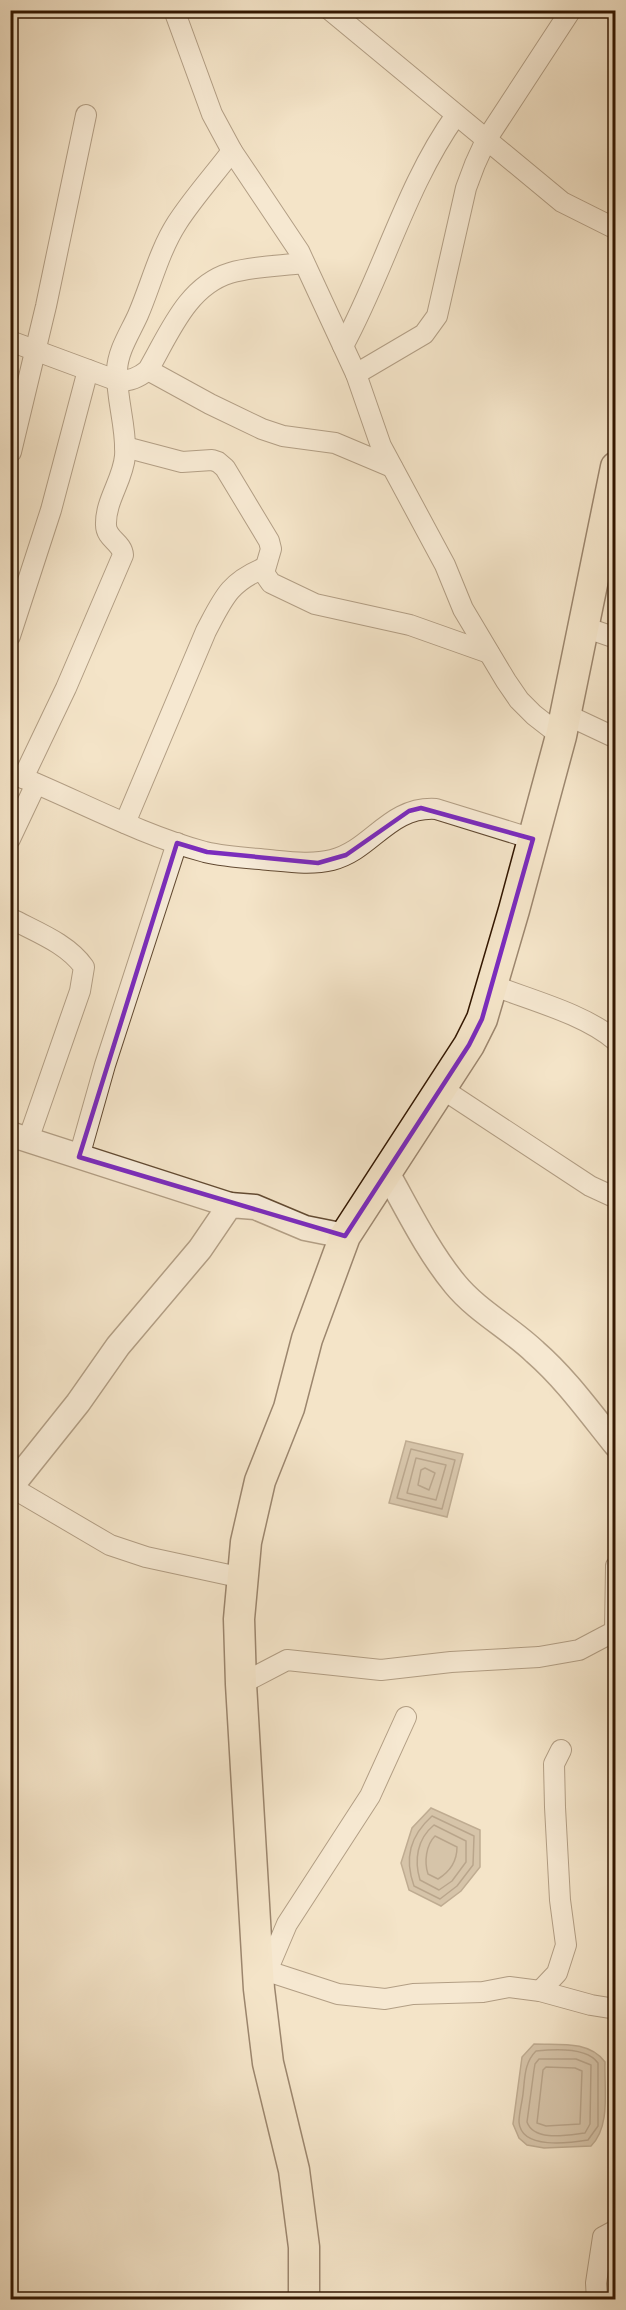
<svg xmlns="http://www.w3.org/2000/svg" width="626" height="2310" font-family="'IM FELL DW Pica',serif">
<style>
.water{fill:#b29e84;stroke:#7f684f;stroke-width:1.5}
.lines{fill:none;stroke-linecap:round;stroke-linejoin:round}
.shore{stroke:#725a42;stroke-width:1.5}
.minor-casing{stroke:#624a32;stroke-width:22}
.tertiary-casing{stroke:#624a32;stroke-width:27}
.primary-casing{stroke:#321600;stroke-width:33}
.minor{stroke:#f8eddb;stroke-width:20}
.tertiary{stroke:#f8eddb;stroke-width:24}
.primary{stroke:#f4e4c8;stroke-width:30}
.marked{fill:none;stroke:#7b2cbf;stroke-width:4.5;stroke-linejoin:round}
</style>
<rect width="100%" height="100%" fill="#f4e4c8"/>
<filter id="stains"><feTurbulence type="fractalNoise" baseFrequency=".00333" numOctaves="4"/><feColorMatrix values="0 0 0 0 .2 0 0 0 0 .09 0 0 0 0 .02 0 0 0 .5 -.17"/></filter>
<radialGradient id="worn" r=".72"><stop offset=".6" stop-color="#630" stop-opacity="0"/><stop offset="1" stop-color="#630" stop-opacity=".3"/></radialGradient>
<g class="water">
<path d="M406,1441L463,1454L447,1517L389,1503Z"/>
<path d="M431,1808L480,1830V1867L461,1891L441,1906L409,1890L401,1863L412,1828Z"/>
<path d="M534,2044C558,2045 589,2040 605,2062C604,2090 611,2126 591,2146L544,2148L527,2145L519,2138L513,2124L522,2057Z"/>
</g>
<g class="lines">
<g class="shore">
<path d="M411,1449L455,1460L442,1509L397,1498Z"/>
<path d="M416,1458L446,1465L436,1500L407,1493Z"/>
<path d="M425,1468L435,1473L429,1490L418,1485L421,1470Z"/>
<path d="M432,1816L474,1836L473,1865L457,1886L440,1899L414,1886C404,1858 410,1836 432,1816Z"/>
<path d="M434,1825L466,1841V1862L452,1881L439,1890L420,1880C414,1860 417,1839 434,1825Z"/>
<path d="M435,1836L457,1847C457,1861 451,1871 438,1879L428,1874C424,1862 426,1845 435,1836Z"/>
<path d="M536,2051C554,2049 587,2047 598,2063V2126L588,2140C570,2143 521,2150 519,2122C519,2113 522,2103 523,2094C525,2078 524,2063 536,2051Z"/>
<path d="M539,2059H576L591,2065L590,2124L585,2133C568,2135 534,2142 527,2122L534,2070L535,2064Z"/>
<path d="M546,2067L575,2068L582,2071L580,2124L546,2126L537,2123L543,2070Z"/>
</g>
<defs>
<g id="minor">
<path d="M174,10L212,114L232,151L299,251L356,374L381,446L445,565L463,609L506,681L519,700L534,715L561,736"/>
<path d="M330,10L562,202L616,229"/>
<path d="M10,341L118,381C130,381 138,378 148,370C169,334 187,286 230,273C253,266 280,266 304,263"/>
<path d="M343,346C384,271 406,185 456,115"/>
<path d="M148,370L210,404L262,429L283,436L335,443L392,467"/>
<path d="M356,374L424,334L437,316L466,188L475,164L486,140L571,10"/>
<path d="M125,447L182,462L212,460L218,462L225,468L269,541L271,549L264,573L271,583L315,604L410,625L489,653"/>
<path d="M11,452L46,306L86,115"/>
<path d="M584,627L616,638"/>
<path d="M10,636L51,510L88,370"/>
<path d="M565,714L616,738"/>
<path d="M11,773C76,799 138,834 205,852C226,857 248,858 269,860C290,862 312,865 332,860C372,850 389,806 436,809L533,839"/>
<path d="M23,778L66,688L123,555C122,542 106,539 106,525C105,501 123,480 125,456C127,428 116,399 117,370C118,350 130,333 138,315C151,285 159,251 177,223C193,198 214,175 232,151"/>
<path d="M125,823L206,631C223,599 229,582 264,568"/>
<path d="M10,839L36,784"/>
<path d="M10,918C36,932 67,943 84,967L80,991L28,1140"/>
<path d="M492,985C530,1000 585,1014 616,1041"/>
<path d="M441,1088L590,1186L616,1198"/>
<path d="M79,1157L105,1065L177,843"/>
<path d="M11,1487L110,1545L146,1557L243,1578"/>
<path d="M241,1684L287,1660L381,1670L451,1662L539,1657L579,1650L615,1631L616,1566"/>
<path d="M258,1968L338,1994L385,1999L413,1994L483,1992L509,1987L540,1991L591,2005L616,2009"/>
<path d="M267,1971L287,1924L370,1796L406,1717"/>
<path d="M540,1991L557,1973L566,1945L560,1900L555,1807L554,1764L561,1750"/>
<path d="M597,2300L596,2283L603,2237L616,2230"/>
</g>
<g id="tertiary">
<path d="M10,1134L230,1205"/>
<path d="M386,1171C407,1208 427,1250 455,1284C477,1311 510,1328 535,1352C566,1379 590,1413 616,1445"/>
<path d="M10,1488L78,1403L118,1346L200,1249L230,1205L255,1207L305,1228L345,1236"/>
</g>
<path id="primary" d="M304,2300V2247L294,2170L268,2063L259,1989L241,1684L239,1619L246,1542L260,1481L289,1408L307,1339L345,1236L469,1045L482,1019L514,910L561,736L616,467"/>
</defs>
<use href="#minor" class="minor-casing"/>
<use href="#tertiary" class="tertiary-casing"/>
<use href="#primary" class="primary-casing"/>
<use href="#minor" class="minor"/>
<use href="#tertiary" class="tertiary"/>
<use href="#primary" class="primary"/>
</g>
<path d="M0 0H626V2310H0ZM421,808L533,839L482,1019L469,1045L345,1236L79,1157L177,843L207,852L318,863L346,855L409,811Z" fill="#f4e4c8" fill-opacity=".55" fill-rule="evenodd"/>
<path class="marked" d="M421,808L533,839L482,1019L469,1045L345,1236L79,1157L177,843L207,852L318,863L346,855L409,811Z"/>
<rect width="626" height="2310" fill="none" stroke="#f4e4c8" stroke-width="36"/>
<rect x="12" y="12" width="602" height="2286" fill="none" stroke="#321600" stroke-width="3"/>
<rect x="18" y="18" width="590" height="2274" fill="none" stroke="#321600" stroke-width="1.5"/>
<rect width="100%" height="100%" filter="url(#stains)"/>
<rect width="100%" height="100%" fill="url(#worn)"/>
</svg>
